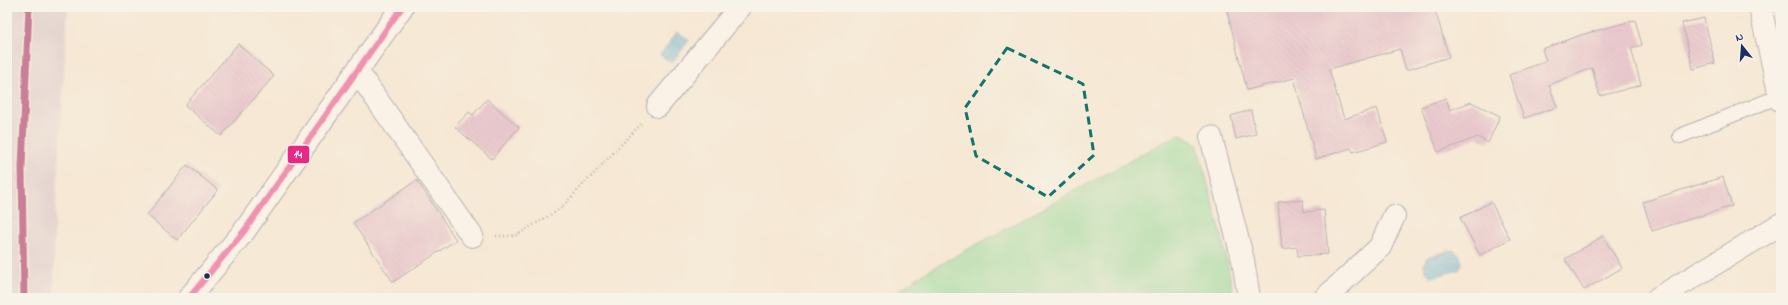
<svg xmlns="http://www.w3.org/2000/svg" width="1788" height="305" font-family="'Indie Flower',sans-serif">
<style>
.railway{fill:#d1bdcc}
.grass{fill:#8bdc9b;stroke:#53867c}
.water{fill:url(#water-waves);stroke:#3c709c}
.building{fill:url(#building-back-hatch)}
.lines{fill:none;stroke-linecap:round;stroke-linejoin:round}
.lane-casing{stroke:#677087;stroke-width:16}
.street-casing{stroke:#677087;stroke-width:24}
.path{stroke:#677087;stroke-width:2.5;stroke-dasharray:1 3;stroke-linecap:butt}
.lane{stroke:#fff;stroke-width:14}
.street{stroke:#fff;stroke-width:22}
.bus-1-casing{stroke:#f7f3e8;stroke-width:9}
.bus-1{stroke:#e62987;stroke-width:6}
.rail-1-casing{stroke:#f7f3e8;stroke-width:10}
.rail-1{stroke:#92004c;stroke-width:7}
.marked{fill:none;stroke:#0f766e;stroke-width:3;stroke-dasharray:8 5;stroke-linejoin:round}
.bus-dot{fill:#1b2f5e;stroke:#f7f3e8;stroke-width:1.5}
.line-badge{stroke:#f7f3e8;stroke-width:1.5}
.badge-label{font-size:11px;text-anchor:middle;font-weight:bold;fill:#fff}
</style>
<defs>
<pattern id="water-waves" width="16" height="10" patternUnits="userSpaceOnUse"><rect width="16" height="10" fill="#5db2d9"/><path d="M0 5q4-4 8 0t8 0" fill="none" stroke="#4c91b3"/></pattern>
<pattern id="building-back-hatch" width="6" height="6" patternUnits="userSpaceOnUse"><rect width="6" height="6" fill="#dda6c7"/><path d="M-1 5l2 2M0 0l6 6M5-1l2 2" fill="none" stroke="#b288a5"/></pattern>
</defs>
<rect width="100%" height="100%" fill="#f7f3e8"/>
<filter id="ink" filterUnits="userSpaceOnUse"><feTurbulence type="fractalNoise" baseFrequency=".025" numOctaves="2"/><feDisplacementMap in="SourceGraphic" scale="8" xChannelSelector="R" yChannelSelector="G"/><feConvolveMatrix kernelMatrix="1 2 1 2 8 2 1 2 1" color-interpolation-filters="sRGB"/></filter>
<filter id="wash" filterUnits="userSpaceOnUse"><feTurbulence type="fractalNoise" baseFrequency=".012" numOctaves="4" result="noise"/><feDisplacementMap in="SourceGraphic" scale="16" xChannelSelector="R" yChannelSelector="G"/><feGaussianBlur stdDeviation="0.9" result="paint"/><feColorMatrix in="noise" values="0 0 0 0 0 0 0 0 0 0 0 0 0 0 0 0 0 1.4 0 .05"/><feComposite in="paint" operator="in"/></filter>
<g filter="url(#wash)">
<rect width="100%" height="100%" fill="#f5e8d4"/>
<path class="railway" d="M13,7H68L54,234V298H7V96Z"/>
<path class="grass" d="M1179,134L1197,144L1222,238L1234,298H888L923,274Z"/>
<g class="water">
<path d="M677,32L689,40L672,63L660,55Z"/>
<path d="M1453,250L1460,256L1462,263L1459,270L1431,277L1425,270L1424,264L1427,257Z"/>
</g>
<g id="blocks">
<g class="building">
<path d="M1226,7H1434L1449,57L1406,70L1400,49L1329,69L1344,119L1377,108L1387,142L1353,152L1351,148L1316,159L1294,78L1247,90Z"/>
<path d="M1704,18L1715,63L1693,69L1682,23Z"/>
<path d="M1635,20L1642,45L1631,48L1641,85L1600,96L1592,68L1549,85L1557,107L1524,118L1509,75L1546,61L1542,49L1581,35Z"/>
<path d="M238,44L274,76L221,136L185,105Z"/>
<path d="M1446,98L1450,110L1471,102L1500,116L1488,143L1478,137L1438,152L1421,107Z"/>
<path d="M487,99L519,127L492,159L455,127L469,112L473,115Z"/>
<path d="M1251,110L1256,134L1236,139L1231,116Z"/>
<path d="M187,165L218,190L177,240L147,215Z"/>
<path d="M1723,177L1732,206L1652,231L1643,202Z"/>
<path d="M417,180L456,240L393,282L353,223Z"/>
<path d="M1303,200L1304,212L1324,210L1328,254L1298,256L1297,247L1282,249L1278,202Z"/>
<path d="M1491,202L1510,239L1480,255L1460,218Z"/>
<path d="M1603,236L1622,268L1584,290L1565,259Z"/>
</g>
</g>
</g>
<g filter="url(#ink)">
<use href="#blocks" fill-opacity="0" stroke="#677087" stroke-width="1"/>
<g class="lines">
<defs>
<path id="lane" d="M1680,136L1780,96"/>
<g id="street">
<path d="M1760,7L1781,101"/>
<path d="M357,71L472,236"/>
<path d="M658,106L740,7"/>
<path d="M1211,137L1243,260L1249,298"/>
<path d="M189,298L245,230L402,7"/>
<path d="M1325,298L1380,247L1394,216"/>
<path d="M1658,298L1781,224"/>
</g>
</defs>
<use href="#lane" class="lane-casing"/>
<use href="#street" class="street-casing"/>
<path class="path" d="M496,236H515L560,209L641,124"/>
<use href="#lane" class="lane"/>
<use href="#street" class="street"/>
<defs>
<path id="bus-1" d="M189,298L245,230L402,7"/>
</defs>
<use href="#bus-1" class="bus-1-casing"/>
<use href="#bus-1" class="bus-1"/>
<defs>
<path id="rail-1" d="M24,298L22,167L29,7"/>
</defs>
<use href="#rail-1" class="rail-1-casing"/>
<use href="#rail-1" class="rail-1"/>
</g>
</g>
<path d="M0 0H1788V305H0ZM1007,48L1083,84L1094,155L1048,197L976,156L965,108Z" fill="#f5e8d4" fill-opacity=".55" fill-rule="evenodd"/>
<path class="marked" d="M1007,48L1083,84L1094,155L1048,197L976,156L965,108Z"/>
<circle class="bus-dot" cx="207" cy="276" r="3.5"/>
<rect class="line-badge" x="287" y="145" width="23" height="19" rx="4" fill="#e62987"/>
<g class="badge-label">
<text x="298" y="158">14</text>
</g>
<rect width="1788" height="305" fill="none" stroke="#f7f3e8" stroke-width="24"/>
<g transform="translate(1742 46) rotate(343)" stroke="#f7f3e8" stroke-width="3" paint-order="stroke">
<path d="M0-3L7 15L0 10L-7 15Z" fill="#1b2f5e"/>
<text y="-6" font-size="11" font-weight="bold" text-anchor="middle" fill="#1b2f5e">N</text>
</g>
</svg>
